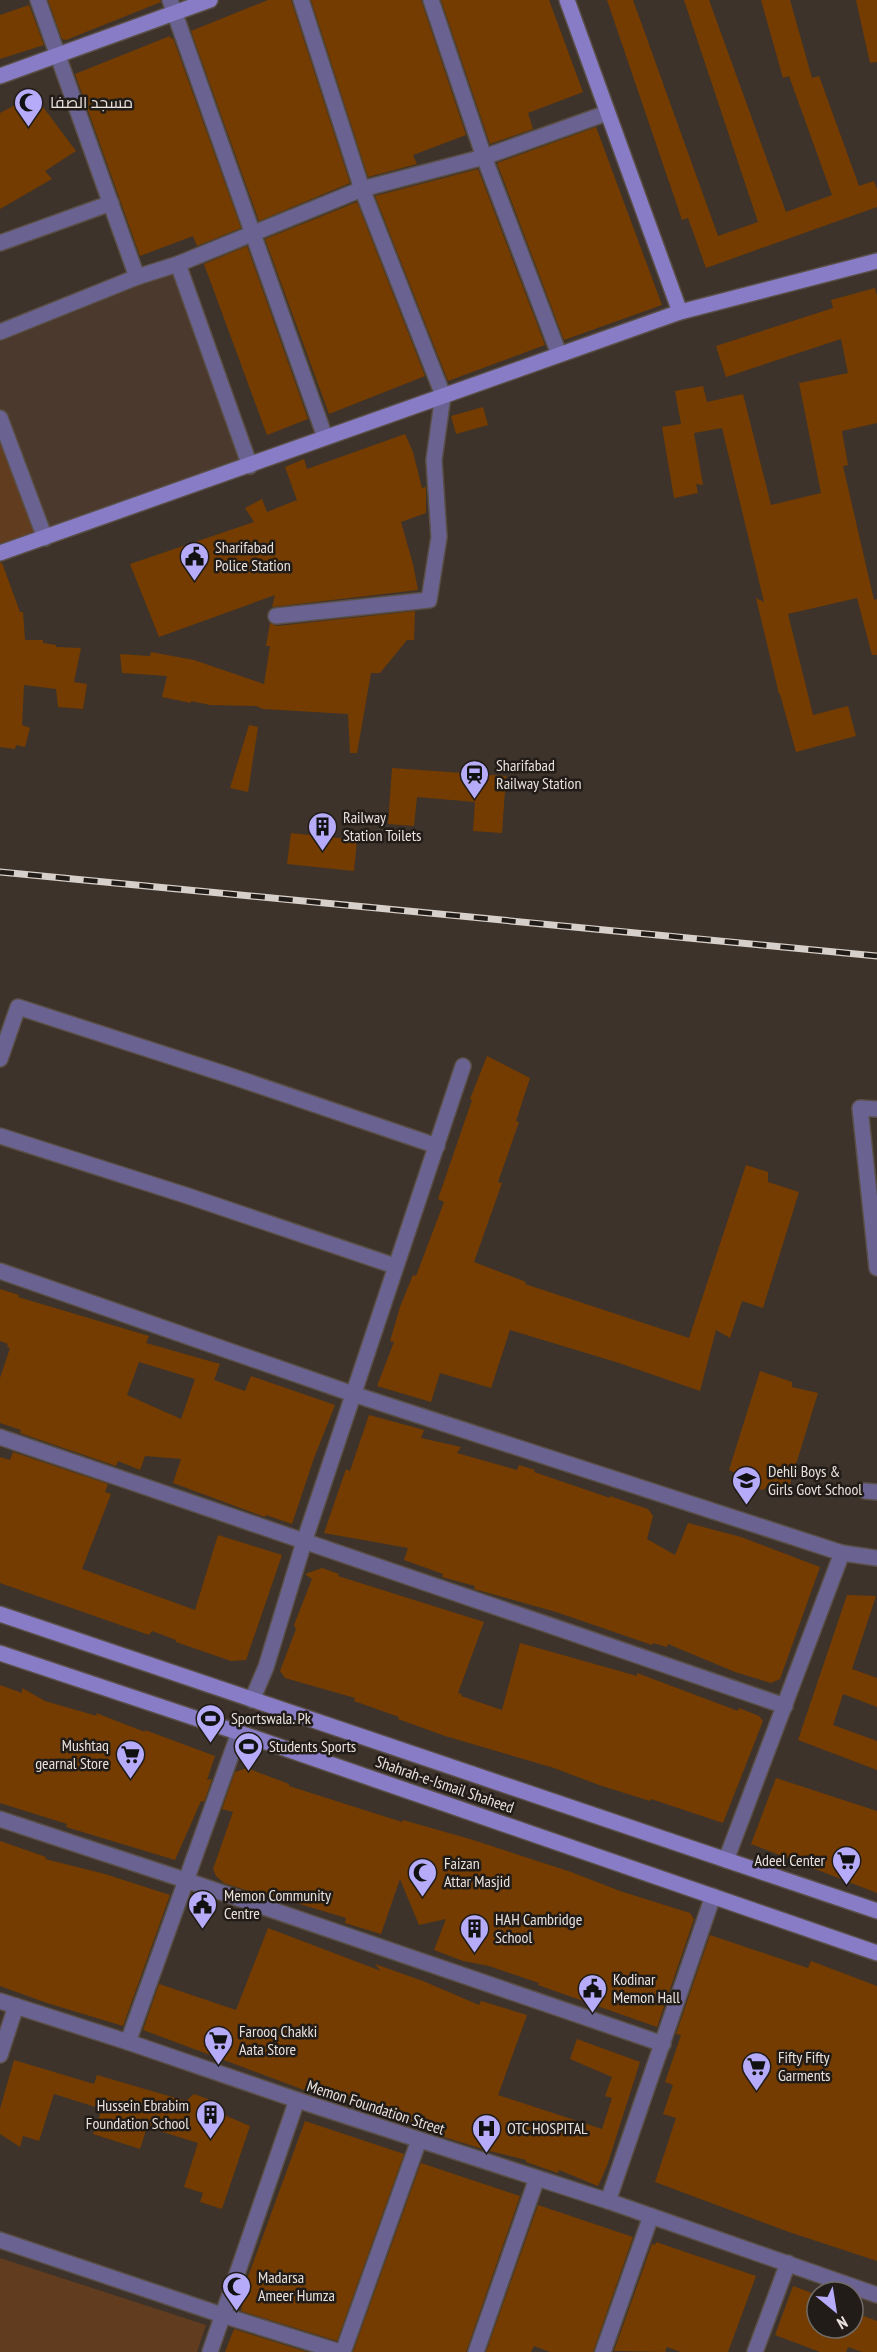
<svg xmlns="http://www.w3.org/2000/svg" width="877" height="2352" font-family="'PT Sans Narrow',Cairo,sans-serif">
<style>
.built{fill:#4a392c}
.park{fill:#613c1e}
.building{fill:#743c00;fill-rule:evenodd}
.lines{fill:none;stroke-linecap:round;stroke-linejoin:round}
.street-casing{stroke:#594f46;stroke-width:18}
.secondary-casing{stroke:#594f46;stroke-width:18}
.street{stroke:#6a6392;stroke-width:15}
.secondary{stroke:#877cc5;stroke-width:15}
.rail-casing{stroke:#d7cfc9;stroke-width:7}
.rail{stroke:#211c18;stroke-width:4.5;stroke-dasharray:14;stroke-linecap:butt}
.labels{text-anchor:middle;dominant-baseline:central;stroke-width:5;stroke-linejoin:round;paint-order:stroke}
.poi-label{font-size:16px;fill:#e9e1dc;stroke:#211c18;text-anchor:start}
.street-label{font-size:16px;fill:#e9e1dc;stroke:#211c18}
</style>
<rect width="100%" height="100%" fill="#3e332a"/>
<path class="built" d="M177,265L249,464L46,536L0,413V326Z"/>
<g class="park">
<path d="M0,413L46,536L0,552Z"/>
<path d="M0,2258L206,2325L197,2352H0Z"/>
</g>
<g class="building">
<path d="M48,0H160L161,2L66,40L62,39Z"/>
<path d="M268,0H291L350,183L259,221L191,31Z"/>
<path d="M311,0H421L466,135L413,155L417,164L368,177Z"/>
<path d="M441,0H549L583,92L528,113L533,129L490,144Z"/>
<path d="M607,0H633L718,236L758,222L684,0H709L786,212L832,195L789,76L783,78L761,0H790L812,78L819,76L859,186L874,181L877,189V207L706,268L688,218L682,220Z"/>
<path d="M856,0H877V62L870,63Z"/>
<path d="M29,5L44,45L0,59V15Z"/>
<path d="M170,36L171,39L173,38L241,228L197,246L193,236L140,256L75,74Z"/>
<path d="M34,95L76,151L45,171L52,179L0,209V113Z"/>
<path d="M596,127L662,305L564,340L497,163Z"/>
<path d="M478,169L545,345L448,381L375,196Z"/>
<path d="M357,202L425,376L329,414L265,239Z"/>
<path d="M247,246L308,419L267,435L204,264Z"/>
<path d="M875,288L877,296V423L842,431L848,465L843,466L874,600L877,599V655H872L857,598L788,614L813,715L848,706L856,736L796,752L780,694H779L756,598L764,602L722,428L694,433L703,485L696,484L698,493L674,498L662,427L681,424L675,391L703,386L707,402L743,394L771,505L821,493L799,383L848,373L841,339L726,377L716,346L833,308L831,300Z"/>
<path d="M483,407L488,425L456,434L451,416Z"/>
<path d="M405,434L413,452L422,488L426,487V513L401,522L413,564L418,590L272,607L275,595L159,637L130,564L254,522L245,508L262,499L267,512L297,500L285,467L304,459L307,469Z"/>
<path d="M0,563H2L20,612H23L25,640H43V643L56,645V647L81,648L74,682L87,684L83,709L58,707L56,689L24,685L22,725L30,728L25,747L16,745L15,749L0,747Z"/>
<path d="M415,611L414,640H407L380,673H371L357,753H350L348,714L263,709L256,706L210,705L191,701V703L162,697L167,676L122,673L120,654L150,656L151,652L194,660L264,684L270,646H266L270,623L277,626Z"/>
<path d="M249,725L258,727L248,792L230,788Z"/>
<path d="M392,768L506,776L502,833L473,831L475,802L417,797L414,826L388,824Z"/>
<path d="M291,833L357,840L354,871L287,864Z"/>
<path d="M487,1056L530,1078L516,1121L519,1122L498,1182L502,1183L474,1262L526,1282L525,1284L689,1338L746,1165L768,1172V1182L799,1192L763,1308L742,1301L730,1338L716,1330L700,1391L619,1363L510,1330L491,1388L440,1373L431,1402L377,1386L394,1342L390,1341L400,1307L413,1275L416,1276L444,1202L438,1199L472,1100L470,1099Z"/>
<path d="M0,1289L19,1295L18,1297L149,1336L146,1343L220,1364L214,1380L245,1391L251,1376L335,1405L314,1458L292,1524L266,1515L265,1517L173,1483L181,1459L145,1456L140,1470L118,1461L116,1466L20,1433L21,1430L0,1423V1378L10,1348L7,1347L8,1344L0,1341ZM139,1362L195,1379L181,1419L127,1395Z"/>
<path d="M760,1371L792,1382V1387L818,1393L788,1490L770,1484L763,1490L745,1485L748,1479L729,1470Z"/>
<path d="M369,1415L424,1430L421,1438L461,1447L457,1453L517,1470L519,1465L535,1470L534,1472L610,1498V1496L648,1509L653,1516L647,1539L675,1555L688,1523L741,1537L820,1567L780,1679L771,1683L735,1672L668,1644L667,1647L653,1643L652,1645L556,1612L474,1589L475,1586L442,1577L443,1574L404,1560L408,1548L324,1533L346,1469L350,1471Z"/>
<path d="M13,1452L108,1484L105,1492L111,1494L82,1569L195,1610L218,1535L282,1555L246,1660L231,1661L176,1642V1640L152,1631L149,1635L0,1583V1457L10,1460Z"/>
<path d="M322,1568L339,1574L338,1576L484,1622L458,1693L462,1694L461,1696L502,1710L520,1643L637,1676V1673L738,1711L739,1708L759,1716L763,1721L723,1823L651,1799L650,1801L599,1785L554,1768L445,1736L398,1719L399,1717L354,1701L355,1698L285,1678L280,1671L296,1629L294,1625L312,1579L305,1574Z"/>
<path d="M847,1595L876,1596L852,1669L877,1678V1707L843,1694L833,1725L877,1741V1770L798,1740Z"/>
<path d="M0,1685L22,1693V1688L45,1701L97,1716L96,1713L145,1732V1730L215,1756L207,1780L212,1779L204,1802L201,1801L175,1860L66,1827L67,1824L0,1803Z"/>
<path d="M247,1768L289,1784V1786L402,1822L403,1820L470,1839L571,1872L620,1891L690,1913L694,1919L657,2027L538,1985L539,1983L489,1966L463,1961L434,1950L446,1919L419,1925L400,1879L381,1934L345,1923L346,1918L277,1897L276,1900L224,1883L216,1876L213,1869L233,1812L222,1809L235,1772Z"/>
<path d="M776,1778L877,1811V1893L751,1844Z"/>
<path d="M0,1841L46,1857L45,1859L105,1874L170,1895L123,2026L47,2003L0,1986Z"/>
<path d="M268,1928L381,1971L375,1964L423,1981L479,2005L481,2001L527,2015L498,2095L602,2129L612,2098L605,2096L612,2077L570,2059L577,2039L640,2062L607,2166L598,2186L559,2170L558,2173L526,2162V2160L486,2150L447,2138L415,2125L416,2123L366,2111L367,2108L304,2090L143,2030L159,1984L236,2010Z"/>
<path d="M710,1935L808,1968L811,1961L877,1986V2261L789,2232L655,2182L676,2118L663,2114L673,2085L665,2082L681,2035L676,2034Z"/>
<path d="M14,2060L94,2084L97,2075L186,2101L194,2094L208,2099L210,2109L250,2126L222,2209L200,2202L203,2193L184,2187L198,2143L147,2127L140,2149L93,2134L102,2109L54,2094L39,2141L23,2136L20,2147L0,2134V2109Z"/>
<path d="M305,2121L404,2154L337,2341L241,2311L242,2305L238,2304Z"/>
<path d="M421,2163L520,2196L466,2352H353Z"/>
<path d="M538,2205L633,2237L593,2352H550L534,2346L531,2352H486Z"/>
<path d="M656,2242L756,2276L728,2352H681L667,2347L665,2352L614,2351L652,2244L655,2245Z"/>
<path d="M793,2286L817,2295V2328H853V2312L877,2321V2352H862L848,2347L846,2352H820L775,2335Z"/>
<path d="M234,2329L307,2352H225Z"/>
</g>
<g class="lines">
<defs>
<g id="street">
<path d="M38,0L137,277"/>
<path d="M170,0L325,437"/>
<path d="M431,0L484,157L559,354"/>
<path d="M0,243L111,203"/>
<path d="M178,264L362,189L484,157L607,113"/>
<path d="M0,332L137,277L178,264L250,466"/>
<path d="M0,418L45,538"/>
<path d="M276,616L429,600L439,537L434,460L443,395L362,189L301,0"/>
<path d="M0,1059L18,1007L228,1075L437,1146"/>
<path d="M877,1109L860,1108L877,1268"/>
<path d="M0,1136L188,1196L395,1266"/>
<path d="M0,1271L353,1394L842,1553L877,1558"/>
<path d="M0,1437L785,1706"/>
<path d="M865,1491L877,1492"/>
<path d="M252,1700L266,1667L304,1542L463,1066"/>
<path d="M0,1819L185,1880L663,2044"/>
<path d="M726,1860L842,1553"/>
<path d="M0,2001L128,2042L297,2100L608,2201L877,2295"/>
<path d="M128,2042L239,1733"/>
<path d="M0,2055L16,2006"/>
<path d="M608,2201L713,1896"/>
<path d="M0,2240L222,2315L340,2352"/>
<path d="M210,2352L297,2100"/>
<path d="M343,2352L419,2140"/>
<path d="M476,2352L537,2178"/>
<path d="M603,2352L651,2216"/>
<path d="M755,2352L788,2263"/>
</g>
<g id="secondary">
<path d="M567,0L680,312"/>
<path d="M0,76L210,0"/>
<path d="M0,553L680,312L877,261"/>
<path d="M0,1614L877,1911"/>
<path d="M0,1653L246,1735L877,1953"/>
</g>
</defs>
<use href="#street" class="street-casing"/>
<use href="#secondary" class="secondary-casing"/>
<use href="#street" class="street"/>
<use href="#secondary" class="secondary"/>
<defs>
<path id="rail" d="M0,872L877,956"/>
</defs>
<use href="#rail" class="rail-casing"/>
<use href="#rail" class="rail"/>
</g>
<defs>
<symbol id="mosque-pin" viewBox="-11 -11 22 30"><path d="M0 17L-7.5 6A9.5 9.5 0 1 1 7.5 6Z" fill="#b6abf8" stroke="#211c18"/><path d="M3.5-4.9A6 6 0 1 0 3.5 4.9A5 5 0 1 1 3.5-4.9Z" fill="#111"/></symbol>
<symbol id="civic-pin" viewBox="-11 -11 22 30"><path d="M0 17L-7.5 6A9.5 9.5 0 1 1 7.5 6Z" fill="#b6abf8" stroke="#211c18"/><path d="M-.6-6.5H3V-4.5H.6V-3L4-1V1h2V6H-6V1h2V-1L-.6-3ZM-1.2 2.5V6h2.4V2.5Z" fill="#111"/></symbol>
<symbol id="station-pin" viewBox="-11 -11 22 30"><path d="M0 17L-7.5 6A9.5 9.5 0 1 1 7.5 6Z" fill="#b6abf8" stroke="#211c18"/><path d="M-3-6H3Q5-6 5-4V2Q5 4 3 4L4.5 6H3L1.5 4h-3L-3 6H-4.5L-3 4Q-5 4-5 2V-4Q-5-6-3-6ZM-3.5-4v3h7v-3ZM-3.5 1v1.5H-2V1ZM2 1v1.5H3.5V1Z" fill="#111"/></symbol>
<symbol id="building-pin" viewBox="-11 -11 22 30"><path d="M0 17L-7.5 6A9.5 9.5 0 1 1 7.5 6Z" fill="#b6abf8" stroke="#211c18"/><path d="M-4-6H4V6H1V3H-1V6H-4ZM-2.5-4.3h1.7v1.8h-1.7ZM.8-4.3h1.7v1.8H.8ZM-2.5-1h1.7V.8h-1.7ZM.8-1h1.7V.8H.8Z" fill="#111"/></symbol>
<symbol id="school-pin" viewBox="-11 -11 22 30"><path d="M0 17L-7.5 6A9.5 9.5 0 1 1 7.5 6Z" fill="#b6abf8" stroke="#211c18"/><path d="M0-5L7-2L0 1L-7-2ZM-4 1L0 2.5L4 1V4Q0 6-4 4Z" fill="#111"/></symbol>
<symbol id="stadium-pin" viewBox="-11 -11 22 30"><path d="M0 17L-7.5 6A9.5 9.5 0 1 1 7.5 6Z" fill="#b6abf8" stroke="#211c18"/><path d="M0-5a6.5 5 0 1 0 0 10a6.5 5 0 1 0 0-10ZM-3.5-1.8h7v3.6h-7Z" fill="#111"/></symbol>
<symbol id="supermarket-pin" viewBox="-11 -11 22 30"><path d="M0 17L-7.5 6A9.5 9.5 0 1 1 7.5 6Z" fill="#b6abf8" stroke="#211c18"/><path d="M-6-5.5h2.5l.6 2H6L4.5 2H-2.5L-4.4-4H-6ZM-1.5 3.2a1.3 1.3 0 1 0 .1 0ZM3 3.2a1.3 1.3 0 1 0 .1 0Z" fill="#111"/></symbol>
<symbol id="hospital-pin" viewBox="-11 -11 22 30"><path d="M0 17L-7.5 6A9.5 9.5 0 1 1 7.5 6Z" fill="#b6abf8" stroke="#211c18"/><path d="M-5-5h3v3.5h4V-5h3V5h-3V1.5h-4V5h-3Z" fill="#111"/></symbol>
</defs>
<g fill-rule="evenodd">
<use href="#mosque-pin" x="12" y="86" width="33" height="45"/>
<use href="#civic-pin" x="178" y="540" width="33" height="45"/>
<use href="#station-pin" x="458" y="758" width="33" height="45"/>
<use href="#building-pin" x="306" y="810" width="33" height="45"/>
<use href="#school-pin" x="730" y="1464" width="33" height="45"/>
<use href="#stadium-pin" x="194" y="1702" width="33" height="45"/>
<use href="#stadium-pin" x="232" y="1730" width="33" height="45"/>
<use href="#supermarket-pin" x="114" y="1738" width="33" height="45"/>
<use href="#supermarket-pin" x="830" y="1844" width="33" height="45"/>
<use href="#mosque-pin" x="406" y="1856" width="33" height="45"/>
<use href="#civic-pin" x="186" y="1888" width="33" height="45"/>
<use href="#building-pin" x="458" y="1912" width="33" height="45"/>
<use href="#civic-pin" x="576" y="1972" width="33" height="45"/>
<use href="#supermarket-pin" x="202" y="2024" width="33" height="45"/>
<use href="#supermarket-pin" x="740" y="2050" width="33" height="45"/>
<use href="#building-pin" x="194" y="2098" width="33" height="45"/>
<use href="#hospital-pin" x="470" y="2112" width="33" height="45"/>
<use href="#mosque-pin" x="220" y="2270" width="33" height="45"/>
</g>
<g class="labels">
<g class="poi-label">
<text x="50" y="102">مسجد الصفا</text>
<text x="215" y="547">Sharifabad<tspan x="215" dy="18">Police Station</tspan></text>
<text x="496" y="765">Sharifabad<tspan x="496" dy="18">Railway Station</tspan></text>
<text x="343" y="817">Railway<tspan x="343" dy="18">Station Toilets</tspan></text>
<text x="768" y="1471">Dehli Boys &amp;<tspan x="768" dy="18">Girls Govt School</tspan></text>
<text x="231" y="1718">Sportswala. Pk</text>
<text x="109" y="1745" text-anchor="end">Mushtaq<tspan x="109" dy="18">gearnal Store</tspan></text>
<text x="269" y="1746">Students Sports</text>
<text x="825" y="1860" text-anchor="end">Adeel Center</text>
<text x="444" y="1863">Faizan<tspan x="444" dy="18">Attar Masjid</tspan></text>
<text x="224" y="1895">Memon Community<tspan x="224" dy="18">Centre</tspan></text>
<text x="495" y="1919">HAH Cambridge<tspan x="495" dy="18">School</tspan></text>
<text x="613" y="1979">Kodinar<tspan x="613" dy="18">Memon Hall</tspan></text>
<text x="239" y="2031">Farooq Chakki<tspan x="239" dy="18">Aata Store</tspan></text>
<text x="778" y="2057">Fifty Fifty<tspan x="778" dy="18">Garments</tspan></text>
<text x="189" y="2105" text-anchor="end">Hussein Ebrabim<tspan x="189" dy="18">Foundation School</tspan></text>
<text x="507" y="2128">OTC HOSPITAL</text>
<text x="258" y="2277">Madarsa<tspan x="258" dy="18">Ameer Humza</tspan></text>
</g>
<g class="street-label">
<text transform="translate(445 1784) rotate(19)">Shahrah-e-Ismail Shaheed</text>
<text transform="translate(376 2107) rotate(18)">Memon Foundation Street</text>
</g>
</g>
<g transform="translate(835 2310) rotate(150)"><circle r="28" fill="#211c18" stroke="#716b66" stroke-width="1.5"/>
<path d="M0-4.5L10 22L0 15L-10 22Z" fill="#b6abf8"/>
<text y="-9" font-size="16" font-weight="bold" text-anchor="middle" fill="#e9e1dc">N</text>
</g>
</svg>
